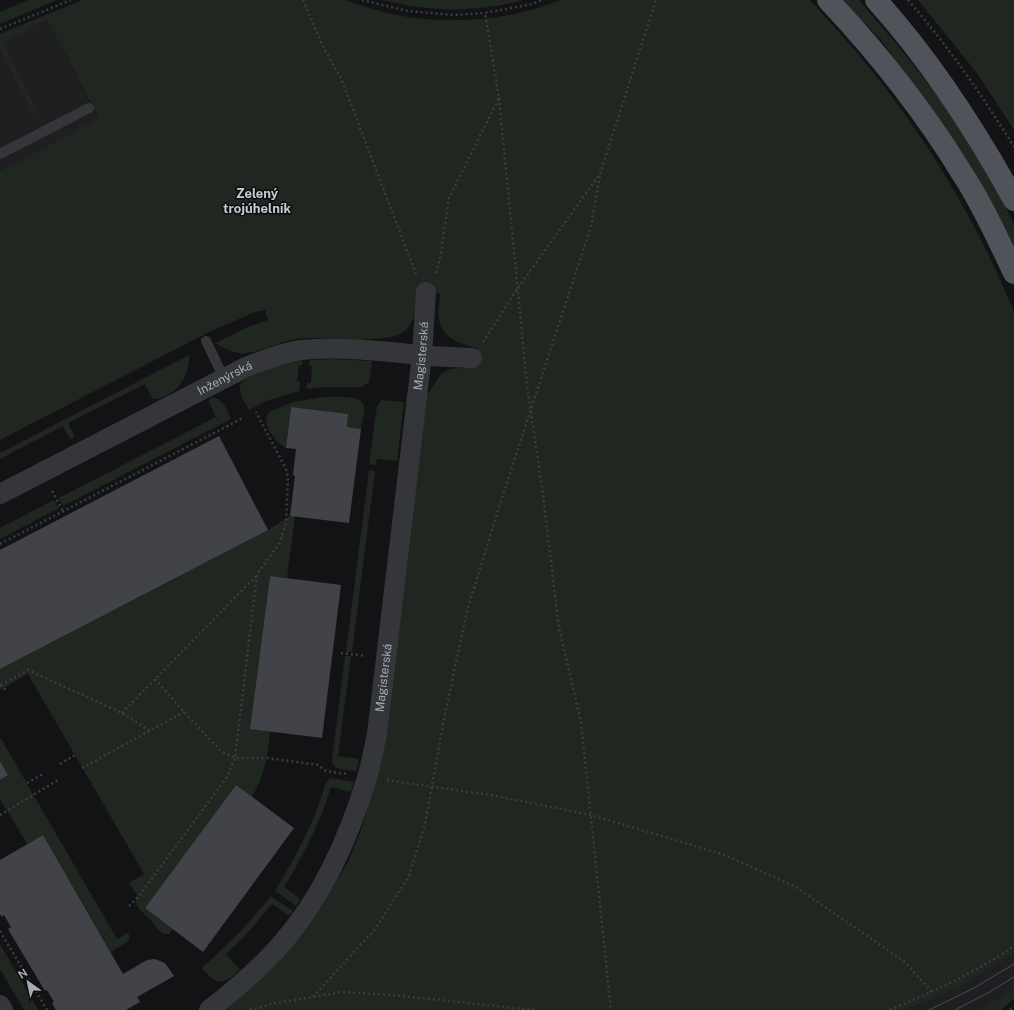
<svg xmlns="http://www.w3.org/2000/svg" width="1014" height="1010" font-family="'Public Sans',sans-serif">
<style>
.built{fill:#1f1f22}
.green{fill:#1f2720}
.building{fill:#424348}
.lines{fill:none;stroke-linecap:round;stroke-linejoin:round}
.path{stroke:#3a3d41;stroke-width:2.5;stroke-dasharray:2 3;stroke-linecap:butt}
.service{stroke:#34363a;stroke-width:10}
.minor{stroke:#34363a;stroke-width:20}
.primary{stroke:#505359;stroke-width:22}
.tram{stroke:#4b4e53;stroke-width:1}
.labels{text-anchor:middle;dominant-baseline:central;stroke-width:3;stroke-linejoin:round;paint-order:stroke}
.street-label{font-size:12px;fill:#a5abb5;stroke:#0e0e10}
.neighbourhood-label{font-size:13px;font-weight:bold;fill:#c6cad1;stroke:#0e0e10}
</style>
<rect width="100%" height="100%" fill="#131315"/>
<g class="built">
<path d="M46,15L47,19L99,120L0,171V34Z"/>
<path d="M1014,953V989L978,1010H905L958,988Z"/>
</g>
<g class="green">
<path d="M28,0H57L0,24V12Z"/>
<path d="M82,0H346C412,27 494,27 560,0H810C837,30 865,60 889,93C940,160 982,234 1014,312V953L958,988L905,1010H226L276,963L316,916L348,862L361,830L378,774L427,395L441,374L450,369L475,367L478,348C462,345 443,339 439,320C437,313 440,302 440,294L419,291C416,305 416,324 403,332C385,344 340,337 318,338C309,338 299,338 291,340C276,343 255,355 240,353C231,352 223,348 215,343L248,327L268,320L265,310L255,312L207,333L0,440V171L99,119L47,19L3,43L38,112L34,114L0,48V34Z"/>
<path d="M383,0H523C478,13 428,12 383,0Z"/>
<path d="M842,0H859L899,47L954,117L987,171L1014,224V251L930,107L881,40Z"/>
<path d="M918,0H1014V130L977,73Z"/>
<path d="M189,355C191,375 175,399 153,399L145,384L68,423L75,437L70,439L63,426L0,459V453Z"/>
<path d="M334,359L372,361L369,383L361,387H322L307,389V383H311L312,366H309L310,360Z"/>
<path d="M303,360L302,365H299L297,381L300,382L299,391L269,400L249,410C246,404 239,395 240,387C241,372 290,363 303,360Z"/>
<path d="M213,397C224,400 227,410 231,419L63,506L59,498L216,417L209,402V400Z"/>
<path d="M323,397C333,397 362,394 364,406C365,413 362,422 361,429L347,427L348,414L291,407L286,448C277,443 268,432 266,421C266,419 268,414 269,412L293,402Z"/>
<path d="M382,400L404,402L397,461L377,459L376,465L369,464L377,406Z"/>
<path d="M369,470L375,471L352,652H346Z"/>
<path d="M54,500L59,508L0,539V528Z"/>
<path d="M290,516H295L287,578L270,576L250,728L270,731C268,755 264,776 252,797L236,785L145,908L173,929L169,934H163C156,929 155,925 150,919C142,911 133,907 137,895L129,883L144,874L28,674L0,690V669L268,530Z"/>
<path d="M345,656H351L338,756L359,759L356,771C347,770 333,771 332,760Z"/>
<path d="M0,737L117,939L128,933L130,937L128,941L111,952L43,835L27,844L0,799V780L8,775L0,761Z"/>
<path d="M331,778L354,782L351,792L331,787C320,822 304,855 284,887L298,897L300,900L296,906L275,891C296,856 315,821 326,782Z"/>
<path d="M271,896L293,911L289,916L272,904L245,936L226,954L240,970C222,986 217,986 202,968L242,930Z"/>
<path d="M0,944L38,1010H24L0,969Z"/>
<path d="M1014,989V999L1001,1010H978Z"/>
</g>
<g class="building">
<path d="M291,407L348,414L347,427L361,429L349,523L290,516L295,476L293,475L296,449L286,448Z"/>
<path d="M219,436L268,530L0,669V550Z"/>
<path d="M270,576L341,585L322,738L250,729Z"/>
<path d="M0,761L8,775L0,780Z"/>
<path d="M236,785L294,828L203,952L145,908Z"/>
<path d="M43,835L123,974L147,960L155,959L165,963L174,976L137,997L140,1002L126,1010H56L52,1003L54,1002L47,990L45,991L8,929L11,927L4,915L2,917L0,914V860Z"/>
</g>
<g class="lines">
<g class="path">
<path d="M303,0L324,49L341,78L416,274"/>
<path d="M362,0L408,11L453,15L485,13L532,4L542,0"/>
<path d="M908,0C948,46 982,95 1014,147"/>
<path d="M0,29L71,0"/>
<path d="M499,98L527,385L543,495L559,628L581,722L611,1010"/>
<path d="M436,273L440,259L449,198L499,98L485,13"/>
<path d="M483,342L518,288L600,174L656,0"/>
<path d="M52,491L63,511"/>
<path d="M0,544L243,418"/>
<path d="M341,653L366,656"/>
<path d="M155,679L184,712L221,751L235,758H267L318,765L326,771L347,774"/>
<path d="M0,685L7,691"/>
<path d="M1,685L28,670L122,713L150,731"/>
<path d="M122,713L257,575"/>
<path d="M60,764L75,755"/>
<path d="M82,768L184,712"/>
<path d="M387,780L496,796L591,815L722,854L796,887L905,962L932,992"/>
<path d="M27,783L43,774"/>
<path d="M0,815L58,780"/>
<path d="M129,906L139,896L227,777L235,758L257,574L279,544L286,524L288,479L286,469L256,412"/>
<path d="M0,931L47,1010"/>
<path d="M313,997L376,928L409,876L425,824L445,714L467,611L499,507L591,226L600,174"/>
<path d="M250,1010L275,1003L342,992L392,995L534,1010"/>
<path d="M890,1010C933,991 976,973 1014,946"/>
<path d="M1010,1010L1014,1006"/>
</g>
<g class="service">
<path d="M0,154L89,108"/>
<path d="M206,341L224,378"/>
</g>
<g class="minor">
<path id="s1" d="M0,494L246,367C264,360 282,353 301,350C341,346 381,351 420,355C438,357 455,357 472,358"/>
<path d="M0,1005L3,1010"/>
<path id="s2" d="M209,1010C236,989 261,968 283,942C324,895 349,837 367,778C371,764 374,748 377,734L422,355L426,292"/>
</g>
<g class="primary">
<path d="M828,0C880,55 926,114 965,178C984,208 999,241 1014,273"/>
<path d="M876,0C930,60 975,129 1014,200"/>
</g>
<g class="tram">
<path d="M929,1010L974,988L1014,964"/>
<path d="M955,1010L986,994L1014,977"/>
</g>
</g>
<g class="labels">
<g class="street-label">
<text stroke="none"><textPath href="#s2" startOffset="712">Magisterská</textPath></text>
<text stroke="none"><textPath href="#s1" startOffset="253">Inženýrská</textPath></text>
<text stroke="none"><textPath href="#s2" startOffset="388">Magisterská</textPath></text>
</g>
<g class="neighbourhood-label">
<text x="257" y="193">Zelený<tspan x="257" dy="15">trojúhelník</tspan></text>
</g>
</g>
<g transform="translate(28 982) rotate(327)" stroke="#0e0e10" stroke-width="3" paint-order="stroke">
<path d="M0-3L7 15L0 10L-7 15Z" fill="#a5abb5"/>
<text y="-6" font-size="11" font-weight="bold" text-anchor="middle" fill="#a5abb5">N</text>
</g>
</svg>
